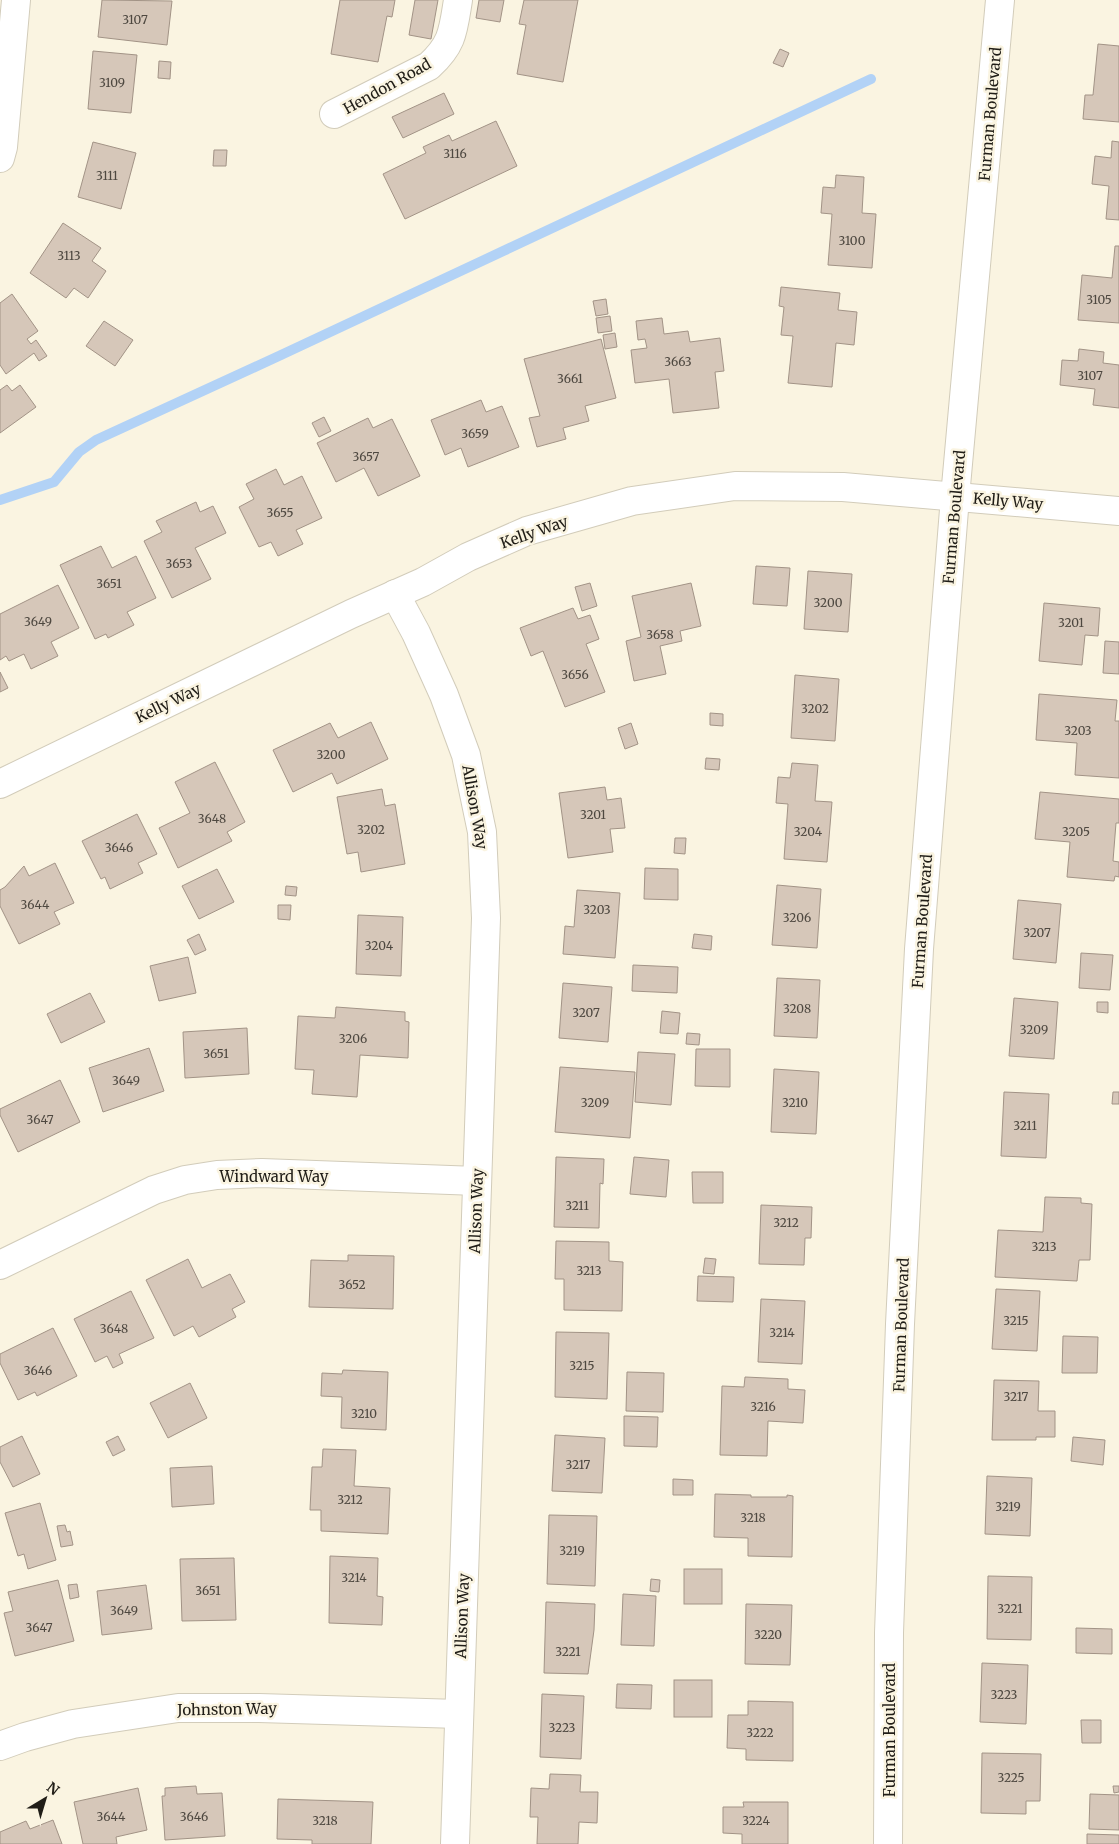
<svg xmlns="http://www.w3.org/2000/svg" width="1119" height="1844" font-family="Merriweather,serif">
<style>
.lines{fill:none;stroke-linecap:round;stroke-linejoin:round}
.stream{stroke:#b2d2f6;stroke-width:10}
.building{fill:#d6c7b9;stroke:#a29386}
.minor-casing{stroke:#d2ccba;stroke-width:30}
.tertiary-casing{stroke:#d2ccba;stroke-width:30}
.minor{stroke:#fff;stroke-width:28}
.tertiary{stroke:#fff;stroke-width:28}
.labels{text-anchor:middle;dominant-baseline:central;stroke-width:5;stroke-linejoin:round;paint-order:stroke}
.number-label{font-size:12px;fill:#4e4840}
.street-label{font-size:15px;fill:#201d17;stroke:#faf4e1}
</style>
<rect width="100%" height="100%" fill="#faf4e1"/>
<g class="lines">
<path class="stream" d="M0,500L54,482L79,452L96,440L281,355L871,79"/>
</g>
<g class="building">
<path d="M102,0L172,1L167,45L98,37Z"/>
<path d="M340,0H395L392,17L387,16L378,62L331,54Z"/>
<path d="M415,0H438L431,39L409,35Z"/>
<path d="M479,0H504L500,22L476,18Z"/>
<path d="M524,0H578L563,82L517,74L526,25L519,24Z"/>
<path d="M1098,44L1119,46V122L1083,119L1085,95H1093Z"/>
<path d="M780,49L789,53L783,67L773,63Z"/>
<path d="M93,51L137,55L131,113L88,109Z"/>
<path d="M159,61L171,62L170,79L158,78Z"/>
<path d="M444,93L454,114L403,138L392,117Z"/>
<path d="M496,121L517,166L405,219L383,174L426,153L423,147L449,135L452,141Z"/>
<path d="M1112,141L1119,142V220L1106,219L1109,186L1092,184L1095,156L1111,158Z"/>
<path d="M93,142L136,153L121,209L78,197Z"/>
<path d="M214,150H227L226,166H213Z"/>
<path d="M836,175L864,177L862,213L876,214L872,268L828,265L832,214L821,213L823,187L835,188Z"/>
<path d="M63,223L101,248L92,261L106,271L88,298L74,288L66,298L30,273Z"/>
<path d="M1115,246H1119V323L1078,320L1082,275L1112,278Z"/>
<path d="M781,287L840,293L838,310L857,312L854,345L836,343L832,387L788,383L793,336L781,335L784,307L779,306Z"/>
<path d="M12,294L38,331L27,339L31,344L36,340L47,356L39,361L34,353L6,374L0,365V303Z"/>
<path d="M606,299L608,314L596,316L593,301Z"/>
<path d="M610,316L612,331L598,333L596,318Z"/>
<path d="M662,318L664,334L688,331L690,342L720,338L724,371L715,372L719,408L673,413L669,379L635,383L631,350L647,348L645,339L638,340L636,321Z"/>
<path d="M104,321L133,340L115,366L86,346Z"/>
<path d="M615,333L617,347L605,349L603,335Z"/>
<path d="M601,339L616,398L585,406L589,421L563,428L566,439L537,447L529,418L540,416L524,359Z"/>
<path d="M1079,349L1104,352L1103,363L1119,365V408L1093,405L1095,389L1060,385L1062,360L1078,361Z"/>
<path d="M7,385L12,391L20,385L36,407L0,433V390Z"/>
<path d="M481,400L486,412L502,406L519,447L468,467L461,448L445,455L431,420Z"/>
<path d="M324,417L331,431L319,437L312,423Z"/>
<path d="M368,418L373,428L392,419L420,476L378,496L364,468L336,482L317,443Z"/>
<path d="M276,469L284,485L302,476L322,518L296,530L303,544L278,556L271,542L259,547L239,507L254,499L246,484Z"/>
<path d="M196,502L200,512L213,506L226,533L195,548L211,579L172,598L144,541L162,532L156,521Z"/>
<path d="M101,546L112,568L136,556L156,598L127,612L134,625L108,638L106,634L95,639L60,565Z"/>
<path d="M756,566L790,568L787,606L753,604Z"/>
<path d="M808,571L852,574L848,632L804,629Z"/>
<path d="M590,583L597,606L582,611L575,587Z"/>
<path d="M691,583L701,626L680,631L682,641L660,646L666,674L634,681L626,641L641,637L632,596Z"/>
<path d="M58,585L79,628L51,642L58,656L31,669L24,654L9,661L6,656L0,660V614Z"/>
<path d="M1044,603L1100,608L1098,636L1085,635L1082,665L1039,661Z"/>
<path d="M573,608L578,619L590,615L599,639L586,644L605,692L565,707L543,651L531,656L520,628Z"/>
<path d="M1105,641L1119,642V674L1103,673Z"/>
<path d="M0,672L8,688L0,692Z"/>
<path d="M795,675L839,679L835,741L791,738Z"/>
<path d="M1039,694L1117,700L1115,721H1119V778L1075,775L1077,743L1036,740Z"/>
<path d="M710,713L723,714V726L710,725Z"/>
<path d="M371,722L388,759L337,784L332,773L293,792L273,750L330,723L338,738Z"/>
<path d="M631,723L638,744L625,749L618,728Z"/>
<path d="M706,758L720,759L719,770L705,769Z"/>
<path d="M215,762L245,822L227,832L232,841L178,868L159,828L190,813L175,782Z"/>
<path d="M792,763L818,765L815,801L832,802L827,862L784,859L788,804L776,803L778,777L790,778Z"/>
<path d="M605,787L607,800L621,798L625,828L610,829L613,852L568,858L559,793Z"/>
<path d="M382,789L385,806L395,804L405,864L361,872L358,852L347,854L337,797Z"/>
<path d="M1040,792L1119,799V823H1116L1113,861L1119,862V877L1115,876L1114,881L1067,877L1070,842L1035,839Z"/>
<path d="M137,814L157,854L138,863L143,873L110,889L105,877L101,879L82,841Z"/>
<path d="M675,838H686L685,854L674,853Z"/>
<path d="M55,863L74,903L54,912L60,924L19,944L0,906V890L5,887L24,866L29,876Z"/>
<path d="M645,868L678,869V900L644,899Z"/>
<path d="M217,869L234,902L199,919L182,886Z"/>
<path d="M777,885L821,889L817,948L772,945Z"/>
<path d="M286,886L297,887L296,896L285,895Z"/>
<path d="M577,890L620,893L615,958L563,954L565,926L574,927Z"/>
<path d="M1018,900L1061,904L1056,963L1013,959Z"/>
<path d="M278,905H291L290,920L278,919Z"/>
<path d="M358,915L403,917L401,976L356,974Z"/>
<path d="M199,934L206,950L195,955L187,940Z"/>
<path d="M694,934L712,936L711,950L692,948Z"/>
<path d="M1081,953L1113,955L1110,990L1079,988Z"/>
<path d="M188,957L196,993L159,1001L150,966Z"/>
<path d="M633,965L678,967L677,993L632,991Z"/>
<path d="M777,978L820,980L817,1038L774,1036Z"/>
<path d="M563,983L612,987L608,1042L559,1038Z"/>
<path d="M90,993L105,1022L61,1043L47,1014Z"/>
<path d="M1014,998L1058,1002L1054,1059L1009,1056Z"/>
<path d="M1097,1002H1108V1013L1097,1012Z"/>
<path d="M336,1007L405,1012V1021L409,1022L408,1058L360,1055L357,1097L312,1094L314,1070L295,1069L298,1016L335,1018Z"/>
<path d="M662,1011L680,1013L678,1034L660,1033Z"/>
<path d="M247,1028L249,1074L185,1078L183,1032Z"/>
<path d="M687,1033L700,1034L699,1045L686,1044Z"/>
<path d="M149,1048L164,1091L103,1112L89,1068Z"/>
<path d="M696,1049H730V1087L695,1086Z"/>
<path d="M638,1052L675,1054L671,1105L635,1102Z"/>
<path d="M560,1067L635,1072L630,1138L555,1132Z"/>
<path d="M774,1069L819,1072L816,1134L771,1132Z"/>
<path d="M60,1080L80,1122L18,1152L0,1115V1109Z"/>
<path d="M1004,1092L1049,1094L1046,1158L1001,1156Z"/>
<path d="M1113,1092H1119V1104H1112Z"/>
<path d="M556,1157L604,1159L603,1184L600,1183L599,1228L554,1227Z"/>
<path d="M634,1157L669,1160L666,1197L630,1194Z"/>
<path d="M692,1172H723V1203H693Z"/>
<path d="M1045,1197L1081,1198V1203L1092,1204L1090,1260H1079L1077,1281L995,1277L998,1230L1043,1232Z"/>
<path d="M761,1205L812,1207L811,1238H805L804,1265L759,1264Z"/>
<path d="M556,1241L609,1242V1261L623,1262L622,1311L564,1310V1279H555Z"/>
<path d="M348,1255L394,1256L393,1309L309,1307L311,1260L348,1261Z"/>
<path d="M705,1258L716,1259L714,1274L703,1273Z"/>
<path d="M188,1259L202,1288L230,1274L245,1302L232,1309L236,1317L199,1337L193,1326L174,1336L146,1280Z"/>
<path d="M698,1276L734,1277L733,1302L697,1301Z"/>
<path d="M996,1289L1040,1291L1037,1351L992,1349Z"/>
<path d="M131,1291L154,1338L119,1354L123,1363L113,1368L107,1356L95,1362L74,1319Z"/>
<path d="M761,1299L805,1301L802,1364L758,1362Z"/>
<path d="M53,1328L77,1376L37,1396L35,1392L18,1400L0,1363V1354Z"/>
<path d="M556,1332L609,1333L607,1399L555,1397Z"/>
<path d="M1063,1336L1098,1337L1097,1373H1062Z"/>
<path d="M343,1370L388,1372L386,1430L341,1428L342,1397L321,1396L322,1373L342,1374Z"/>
<path d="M627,1372L664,1373L663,1412L626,1411Z"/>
<path d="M745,1377L788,1379V1389L805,1390L803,1423L768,1421L767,1456L720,1455L722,1386L744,1387Z"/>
<path d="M994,1380L1039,1381L1038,1411H1055V1437H1036V1440H992Z"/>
<path d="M190,1383L207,1418L168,1438L150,1403Z"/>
<path d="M624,1416L658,1417L657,1447L624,1446Z"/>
<path d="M555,1435L605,1438L602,1493L552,1491Z"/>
<path d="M22,1436L40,1474L13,1487L0,1462V1447Z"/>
<path d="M118,1436L125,1450L113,1456L106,1442Z"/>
<path d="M1073,1437L1105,1440L1103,1465L1071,1461Z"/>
<path d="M323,1449L356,1450L354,1486L390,1488L388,1534L321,1531V1510H310L312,1467H322Z"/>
<path d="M212,1466L214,1504L172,1507L170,1468Z"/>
<path d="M987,1476L1032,1478L1030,1536L985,1534Z"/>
<path d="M673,1479L693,1480V1495H673Z"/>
<path d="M715,1494L751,1495V1497H787V1495L793,1496L792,1557L748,1556V1538L714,1537Z"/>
<path d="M40,1503L56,1560L28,1569L24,1554L18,1556L5,1513Z"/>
<path d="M549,1515L597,1516L595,1586L547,1584Z"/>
<path d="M65,1525L67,1532L70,1531L73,1545L61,1547L57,1526Z"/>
<path d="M330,1556L378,1558L377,1596L383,1597L382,1625L329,1623Z"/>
<path d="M234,1558L236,1620L182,1621L180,1559Z"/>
<rect x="684" y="1569" width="38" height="35"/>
<path d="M988,1576L1032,1577L1031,1640L987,1639Z"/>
<path d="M651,1579L660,1580L659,1592L650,1591Z"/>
<path d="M58,1580L74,1641L15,1656L4,1613L13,1611L8,1592Z"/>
<path d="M77,1584L79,1597L70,1599L68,1585Z"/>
<path d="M146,1585L152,1629L102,1635L97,1591Z"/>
<path d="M623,1594L656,1596L654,1646L621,1645Z"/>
<path d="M546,1602L595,1604L594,1630L588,1674L544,1673Z"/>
<path d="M746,1604L792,1605L790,1665L745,1664Z"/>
<path d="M1076,1628L1112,1629V1654L1076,1653Z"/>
<path d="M982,1663L1028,1665L1026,1724L980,1722Z"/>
<rect x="674" y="1680" width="38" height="37"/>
<path d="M617,1684L652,1685L651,1709L616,1708Z"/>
<path d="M542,1694L584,1696L581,1759L540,1757Z"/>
<path d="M748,1701L793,1702V1761L746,1760V1749L727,1748L728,1715H748Z"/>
<path d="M1081,1720H1101V1743H1082Z"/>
<path d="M982,1753L1041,1754L1040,1801H1026V1814L981,1813Z"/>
<path d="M550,1774L581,1775L580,1792H598L597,1823L579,1822L578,1844H537L538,1817H530L531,1788L549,1789Z"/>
<path d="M196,1786L197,1794L222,1793L225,1836L165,1840L162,1796H165V1788Z"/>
<path d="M1113,1786H1119V1792L1114,1793Z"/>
<path d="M138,1788L147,1830L116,1837L117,1844H83L74,1802Z"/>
<path d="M1090,1794L1119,1795V1830L1089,1829Z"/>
<path d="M278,1799L373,1802L371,1844H312V1840L277,1839Z"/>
<path d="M743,1802H788V1844H742V1834L723,1833V1807H744Z"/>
<path d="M53,1820L62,1844H0V1832L26,1821L30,1829Z"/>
<path d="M1087,1834L1119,1835V1844H1087Z"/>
</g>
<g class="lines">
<defs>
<g id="minor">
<path d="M334,114L429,66C453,44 453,31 458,0"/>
<path d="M0,158L3,147L16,0"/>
<path d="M395,594L416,633L444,695L466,755L482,832L486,918L455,1844"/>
<path d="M0,784L351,614L423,582L468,557L527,531L632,501L735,486L843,487L1119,511"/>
<path d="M0,1265L154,1190L185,1180L217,1175L262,1173L477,1181"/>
<path d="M0,1746L25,1737L73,1724L178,1708H259L459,1714"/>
</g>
<path id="tertiary" d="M888,1844L889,1633L900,1324L919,949L955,497L1000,0"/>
</defs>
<use href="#minor" class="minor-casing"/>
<use href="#tertiary" class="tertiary-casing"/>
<use href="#minor" class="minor"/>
<use href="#tertiary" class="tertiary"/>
</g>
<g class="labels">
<g class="number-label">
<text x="135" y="19">3107</text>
<text x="112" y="82">3109</text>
<text x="455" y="153">3116</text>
<text x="107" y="175">3111</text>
<text x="852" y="240">3100</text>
<text x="69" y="255">3113</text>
<text x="1099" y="299">3105</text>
<text x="678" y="361">3663</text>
<text x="1090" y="375">3107</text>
<text x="570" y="378">3661</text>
<text x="475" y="433">3659</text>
<text x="366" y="456">3657</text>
<text x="280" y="512">3655</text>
<text x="179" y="563">3653</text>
<text x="109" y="583">3651</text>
<text x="828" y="602">3200</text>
<text x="38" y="621">3649</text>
<text x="1071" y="622">3201</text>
<text x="660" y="634">3658</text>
<text x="575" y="674">3656</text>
<text x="815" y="708">3202</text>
<text x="1078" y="730">3203</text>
<text x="331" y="754">3200</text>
<text x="593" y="814">3201</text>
<text x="212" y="818">3648</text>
<text x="371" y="829">3202</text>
<text x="808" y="831">3204</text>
<text x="1076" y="831">3205</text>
<text x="119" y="847">3646</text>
<text x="35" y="904">3644</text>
<text x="597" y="909">3203</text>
<text x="797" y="917">3206</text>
<text x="1037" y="932">3207</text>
<text x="379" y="945">3204</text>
<text x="797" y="1008">3208</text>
<text x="586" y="1012">3207</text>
<text x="1034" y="1029">3209</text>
<text x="353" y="1038">3206</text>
<text x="216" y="1053">3651</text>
<text x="126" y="1080">3649</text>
<text x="595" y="1102">3209</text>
<text x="795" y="1102">3210</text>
<text x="40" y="1119">3647</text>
<text x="1025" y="1125">3211</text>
<text x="577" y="1205">3211</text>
<text x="786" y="1222">3212</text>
<text x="1044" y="1246">3213</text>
<text x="589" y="1270">3213</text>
<text x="352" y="1284">3652</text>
<text x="1016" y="1320">3215</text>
<text x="114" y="1328">3648</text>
<text x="782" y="1332">3214</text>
<text x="582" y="1365">3215</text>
<text x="38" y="1370">3646</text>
<text x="1016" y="1396">3217</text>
<text x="763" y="1406">3216</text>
<text x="364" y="1413">3210</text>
<text x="578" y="1464">3217</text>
<text x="350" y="1499">3212</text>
<text x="1008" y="1506">3219</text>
<text x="753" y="1517">3218</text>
<text x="572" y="1550">3219</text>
<text x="354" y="1577">3214</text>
<text x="208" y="1590">3651</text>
<text x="1010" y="1608">3221</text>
<text x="124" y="1610">3649</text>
<text x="39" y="1627">3647</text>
<text x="768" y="1634">3220</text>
<text x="568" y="1651">3221</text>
<text x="1004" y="1694">3223</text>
<text x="562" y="1727">3223</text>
<text x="760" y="1732">3222</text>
<text x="1011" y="1777">3225</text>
<text x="111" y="1816">3644</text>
<text x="194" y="1816">3646</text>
<text x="325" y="1820">3218</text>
<text x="756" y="1820">3224</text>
</g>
<g class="street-label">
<text transform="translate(387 86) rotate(-29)">Hendon Road</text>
<text transform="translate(990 114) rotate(-85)">Furman Boulevard</text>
<text transform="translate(1008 501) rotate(5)">Kelly Way</text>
<text transform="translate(954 517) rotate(-85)">Furman Boulevard</text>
<text transform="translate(534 532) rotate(-19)">Kelly Way</text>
<text transform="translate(168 703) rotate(-26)">Kelly Way</text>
<text transform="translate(475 807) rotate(80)">Allison Way</text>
<text transform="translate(922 921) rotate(-86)">Furman Boulevard</text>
<text x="274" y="1176">Windward Way</text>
<text transform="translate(476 1211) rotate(-88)">Allison Way</text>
<text transform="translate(901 1325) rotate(-88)">Furman Boulevard</text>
<text transform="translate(462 1616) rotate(-88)">Allison Way</text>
<text transform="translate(227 1709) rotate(-1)">Johnston Way</text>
<text transform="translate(889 1730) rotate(-90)">Furman Boulevard</text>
</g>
</g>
<g transform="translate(45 1799) rotate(38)" stroke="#faf4e1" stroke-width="4" paint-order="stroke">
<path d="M0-4L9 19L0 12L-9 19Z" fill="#201d17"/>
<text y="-8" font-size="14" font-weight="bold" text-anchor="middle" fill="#201d17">N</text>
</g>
</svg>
